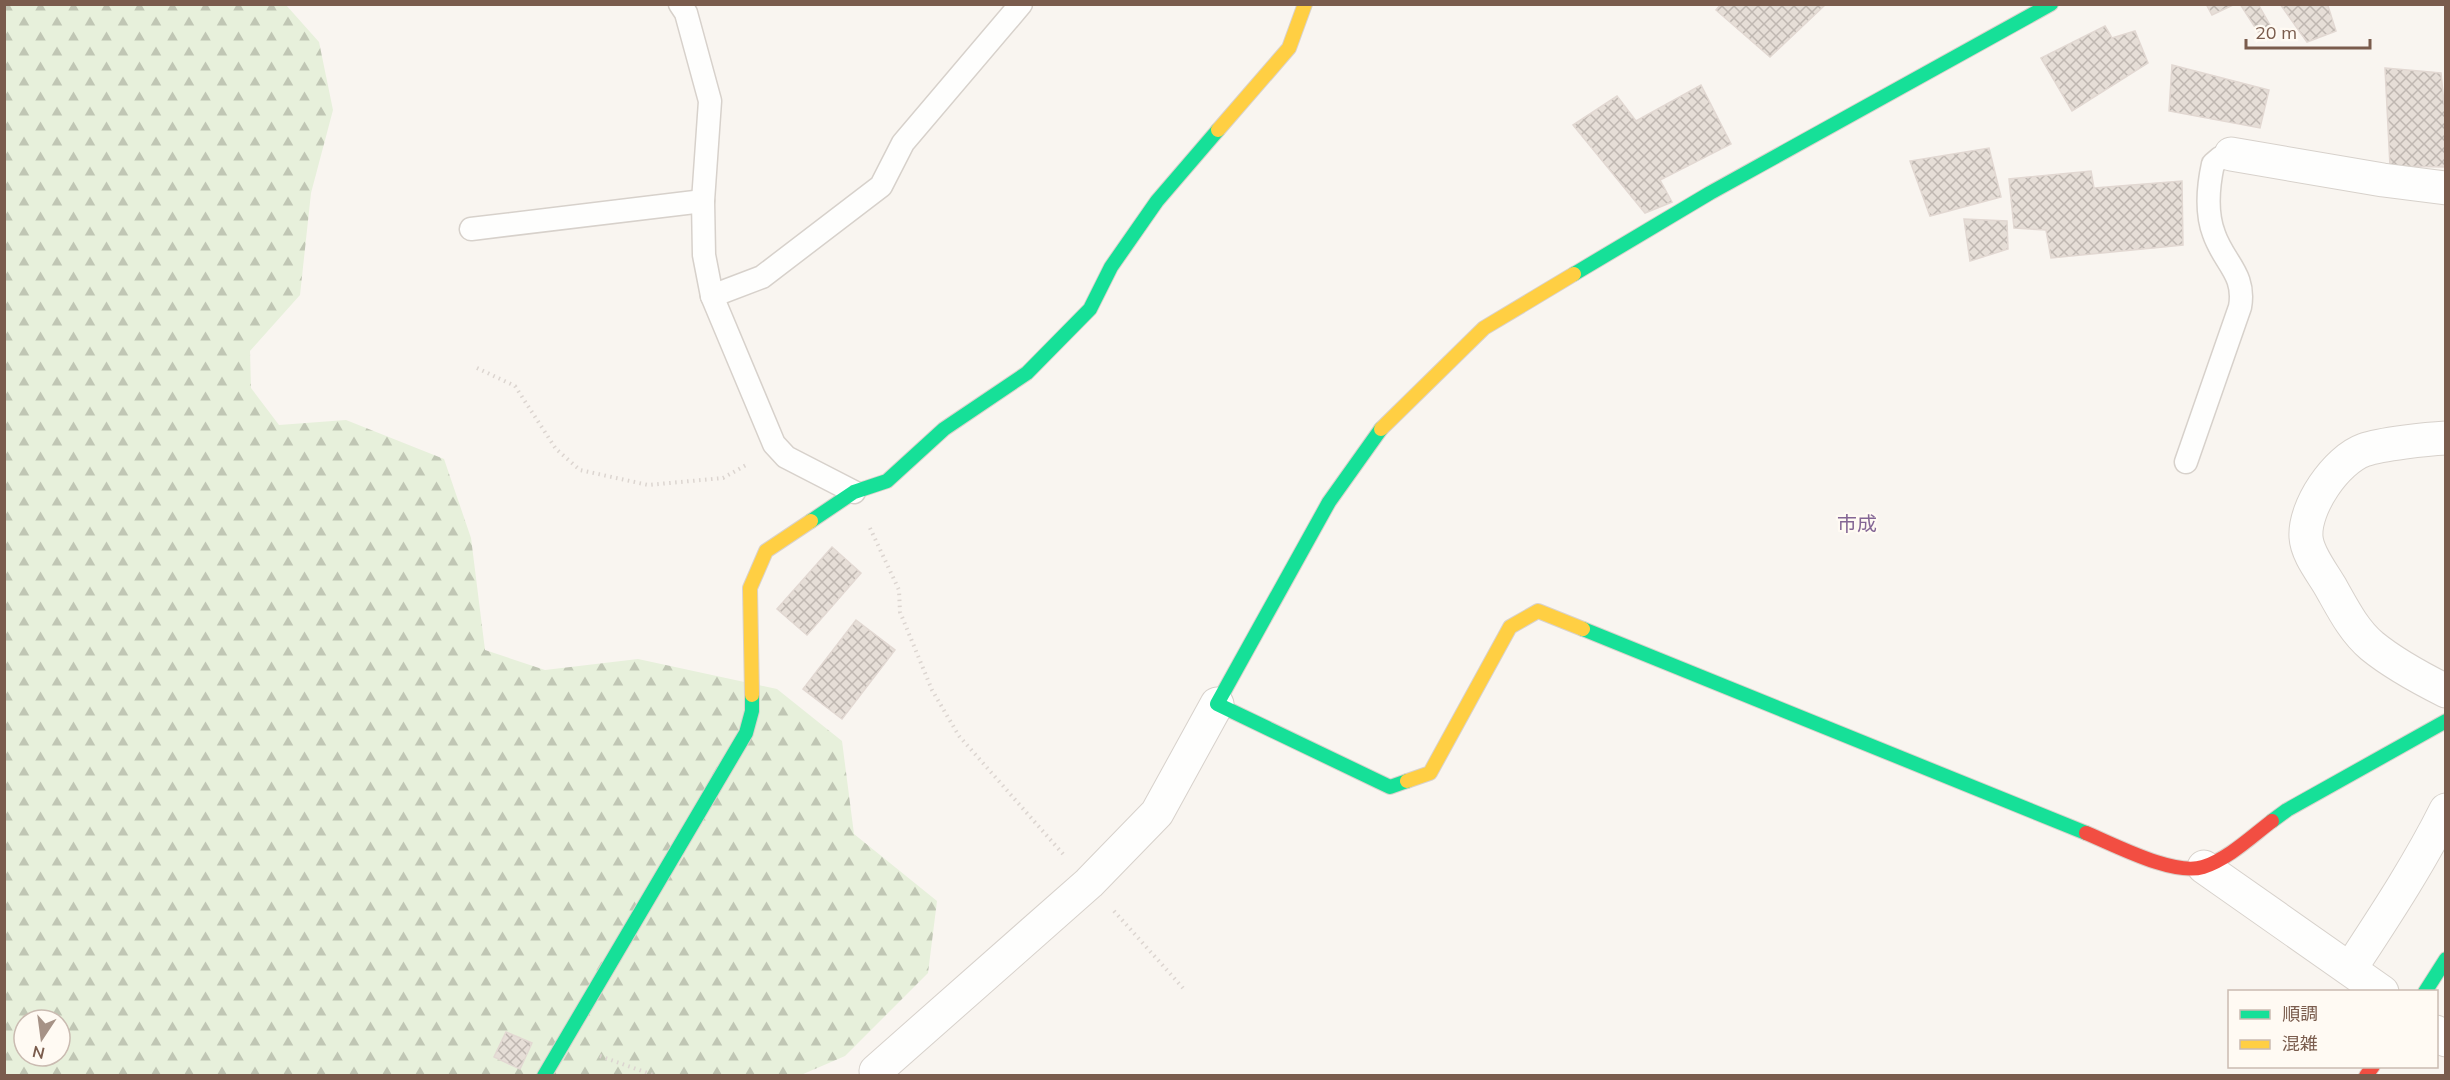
<svg xmlns="http://www.w3.org/2000/svg" width="2450" height="1080" font-family="Mulish,'Noto Sans JP',sans-serif">
<style>
.forest{fill:url(#forest-firs);fill-rule:evenodd}
.building{fill:url(#building-cross-hatch);stroke:#e2d8d2;stroke-width:1.5}
.lines{fill:none;stroke-linecap:round;stroke-linejoin:round}
.lane-casing{stroke:#d7d1cb;stroke-width:25}
.street-casing{stroke:#d7d1cb;stroke-width:35}
.fast-casing{stroke:#d9d2cb;stroke-width:16}
.slow-casing{stroke:#d9d2cb;stroke-width:16}
.jam-casing{stroke:#d9d2cb;stroke-width:16}
.path{stroke:#dcd5d0;stroke-width:4;stroke-dasharray:1.5 4.5;stroke-linecap:butt}
.lane{stroke:#fefefd;stroke-width:22}
.street{stroke:#fefefd;stroke-width:33}
.fast{stroke:#16e098;stroke-width:14}
.slow{stroke:#ffcf43;stroke-width:14}
.jam{stroke:#f24e42;stroke-width:14}
.labels{text-anchor:middle;dominant-baseline:central;stroke-width:4.5;stroke-linejoin:round;paint-order:stroke}
.neighbourhood-label{font-size:20px;fill:#846695;stroke:#fffaf3}
</style>
<defs>
<pattern id="forest-firs" width="22" height="20" patternUnits="userSpaceOnUse" patternTransform="scale(1.5)"><rect width="22" height="20" fill="#e7f0db"/><path d="M5 1l3.5 6h-7zM16 11l3.5 6h-7z" fill="#c0c6b4"/></pattern>
<pattern id="building-cross-hatch" width="8" height="8" patternUnits="userSpaceOnUse" patternTransform="scale(1.5)"><rect width="8" height="8" fill="#e6ded7"/><path d="M0 0l8 8M0 8l8-8" fill="none" stroke="#bfb7b1"/></pattern>
</defs>
<rect width="100%" height="100%" fill="#f9f5f0"/>
<path class="forest" d="M5,5H286L319,42L333,110L311,193L300,295L250,351L251,388L279,425L346,420L444,459L471,538L485,650L545,670L638,659L777,689L842,741L854,834L937,901L928,973L845,1056L801,1075L5,1076ZM24,1020H60V1056H24Z"/>
<g class="building">
<path d="M1721,4H1826L1770,57L1716,10Z"/>
<path d="M2206,4H2235L2212,15Z"/>
<path d="M2240,4H2258L2270,25L2260,35Z"/>
<path d="M2280,4H2331L2328,6L2336,31L2307,42Z"/>
<path d="M2105,26L2112,38L2135,31L2148,63L2072,111L2041,58Z"/>
<path d="M2172,65L2269,90L2260,128L2169,111Z"/>
<path d="M2385,68L2441,73L2446,124V167L2390,166Z"/>
<path d="M1701,85L1731,144L1660,180L1672,202L1645,213L1573,125L1617,96L1636,121Z"/>
<path d="M1989,148L2001,197L1930,216L1910,161Z"/>
<path d="M2091,171L2094,188L2182,181L2183,245L2051,258L2046,230L2014,228L2009,179Z"/>
<path d="M1964,219L2007,221L2008,249L1970,261Z"/>
<path d="M832,547L861,573L807,635L777,609Z"/>
<path d="M856,620L895,650L842,719L803,689Z"/>
<path d="M506,1032L532,1043L520,1069L494,1057Z"/>
</g>
<g class="lines">
<defs>
<g id="lane">
<path d="M680,4L686,13L710,101L703,201L704,255L712,296L774,444L786,457L854,492"/>
<path d="M471,229L703,201"/>
<path d="M712,296L762,277L881,186L903,143L1021,4"/>
<path d="M2186,462L2240,307C2246,274 2224,263 2214,234C2206,213 2208,187 2213,164L2220,158L2231,154"/>
</g>
<g id="street">
<path d="M2231,154L2383,180L2446,188"/>
<path d="M2446,438C2427,439 2381,444 2364,450C2336,460 2304,507 2306,537C2307,554 2322,572 2330,586C2342,607 2353,630 2372,646C2394,664 2420,678 2446,691"/>
<path d="M2204,867L2382,992"/>
<path d="M2350,969C2384,917 2418,866 2446,810"/>
<path d="M2436,1032L2446,1040"/>
<path d="M876,1071L1089,883L1157,813L1217,704"/>
</g>
<g id="fast">
<path d="M1574,274L1710,193L2051,4"/>
<path d="M1381,429L1329,502L1217,704L1390,787L1407,781"/>
<path d="M811,521L854,492L887,481L944,429L1027,373L1090,309L1111,267L1157,201L1218,130"/>
<path d="M1583,629L2086,833"/>
<path d="M2272,821L2287,810L2446,721"/>
<path d="M2425,992L2446,959"/>
<path d="M544,1076L746,733L752,711V695"/>
</g>
<g id="slow">
<path d="M1218,130L1289,48L1305,4"/>
<path d="M1381,429L1484,328L1574,274"/>
<path d="M752,695L750,588L766,551L811,521"/>
<path d="M1407,781L1430,773L1510,627L1538,611L1583,629"/>
</g>
<g id="jam">
<path d="M2086,833C2115,845 2173,876 2203,867C2228,859 2251,837 2272,821"/>
<path d="M2366,1076L2373,1066"/>
</g>
</defs>
<use href="#lane" class="lane-casing"/>
<use href="#street" class="street-casing"/>
<use href="#fast" class="fast-casing"/>
<use href="#slow" class="slow-casing"/>
<use href="#jam" class="jam-casing"/>
<g class="path">
<path d="M477,368L515,386L556,449L580,470L648,485L723,478L748,464"/>
<path d="M870,528L899,590L900,612L932,690L959,736L1063,854"/>
<path d="M1114,911L1183,988"/>
<path d="M600,1056L656,1076"/>
</g>
<use href="#lane" class="lane"/>
<use href="#street" class="street"/>
<use href="#fast" class="fast"/>
<use href="#slow" class="slow"/>
<use href="#jam" class="jam"/>
</g>
<g class="labels">
<g class="neighbourhood-label">
<text x="1857" y="523">市成</text>
</g>
</g>
<rect width="2450" height="1080" fill="none" stroke="#7a5c4d" stroke-width="12"/>
<rect x="2228" y="990" width="210" height="78" fill="#fffaf3" stroke="#cabbb1" stroke-width="1.5"/>
<rect x="2240" y="1010" width="30" height="9" fill="#16e098" stroke="#cabbb1" stroke-width="1.5"/>
<text x="2282" y="1020" font-size="18" fill="#7a5c4d">順調</text>
<rect x="2240" y="1040" width="30" height="9" fill="#ffcf43" stroke="#cabbb1" stroke-width="1.5"/>
<text x="2282" y="1050" font-size="18" fill="#7a5c4d">混雑</text>
<g transform="translate(42 1038) rotate(193)"><circle r="28" fill="#fffaf3" stroke="#cabbb1" stroke-width="1.5"/>
<path d="M0-4.5L10 22L0 15L-10 22Z" fill="#a69286"/>
<text y="-9" font-size="16" font-weight="bold" text-anchor="middle" fill="#7a5c4d">N</text>
</g>
<path d="M2246 39v9h124v-9" fill="none" stroke="#7a5c4d" stroke-width="3"/>
<text x="2255" y="39" font-size="18" fill="#7a5c4d" stroke="#fffaf3" stroke-width="4.5" paint-order="stroke">20 m</text>
</svg>
